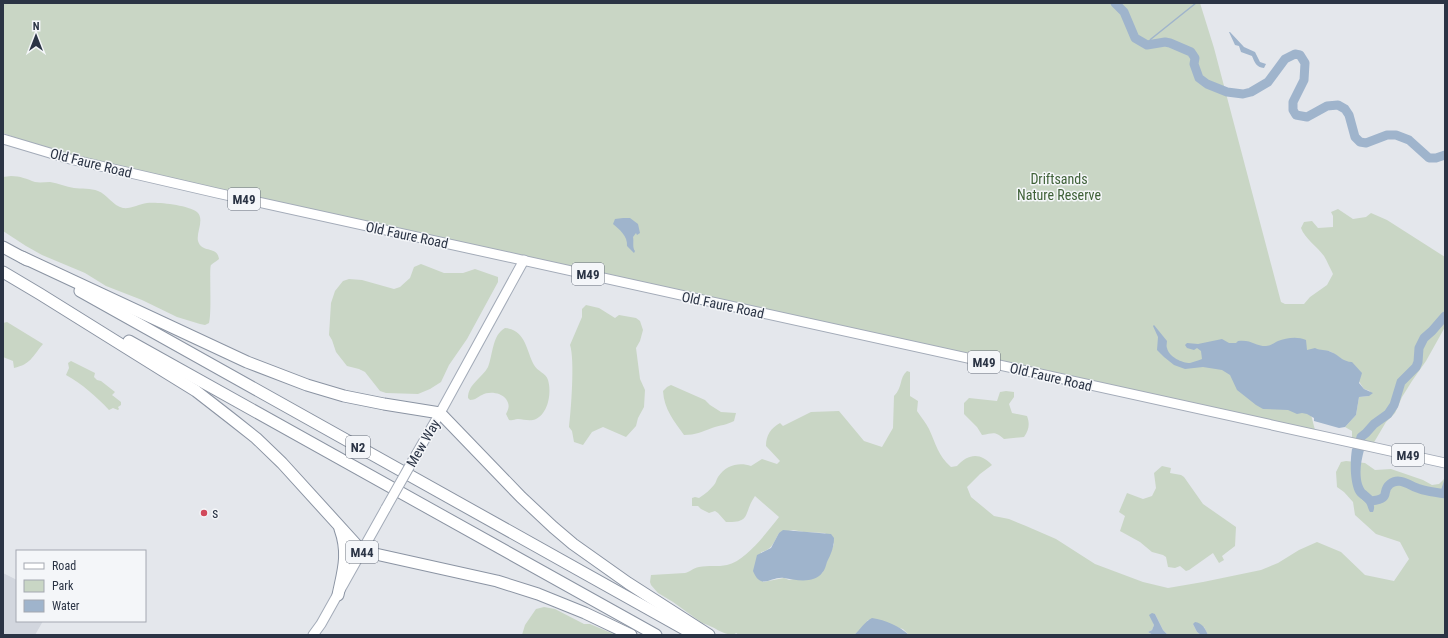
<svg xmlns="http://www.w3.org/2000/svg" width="1448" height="638" font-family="'Roboto Condensed',sans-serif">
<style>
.built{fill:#d2d6de}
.green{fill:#c9d6c5;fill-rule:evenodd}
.water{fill:#9fb4cc}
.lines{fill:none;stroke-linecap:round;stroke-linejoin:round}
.stream{stroke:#9fb4cc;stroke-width:1.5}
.river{stroke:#9fb4cc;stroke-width:9}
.primary-casing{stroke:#a3abb8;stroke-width:11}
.motorway-casing{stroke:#8b94a3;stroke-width:13}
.primary{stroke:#fff;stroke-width:9}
.motorway{stroke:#fff;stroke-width:11}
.primary-bridge-casing{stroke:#a3abb8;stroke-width:11;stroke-linecap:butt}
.primary-bridge{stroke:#fff;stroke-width:9}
.poi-dot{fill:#d1495b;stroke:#f4f6f9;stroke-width:1.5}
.labels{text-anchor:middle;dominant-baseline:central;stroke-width:3;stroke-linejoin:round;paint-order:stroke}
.shield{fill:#f4f6f9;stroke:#676e7b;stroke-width:1}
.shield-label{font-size:13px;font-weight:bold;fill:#2b3445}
.street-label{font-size:14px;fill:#2b3445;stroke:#f4f6f9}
.park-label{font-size:14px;fill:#3f6138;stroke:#f4f6f9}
.poi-label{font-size:14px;fill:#2b3445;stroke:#f4f6f9;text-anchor:start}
</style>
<rect width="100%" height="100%" fill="#e4e7ec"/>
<path class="built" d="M3,573L17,580V621H43L35,635H3Z"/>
<g class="green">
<path d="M3,3H1200L1214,48L1281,302L1285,304H1304L1310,297L1327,285L1333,274C1330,268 1327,261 1324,256C1317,246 1305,239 1301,228L1304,222L1312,221L1318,228L1333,227V216L1331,212L1338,209L1353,219L1366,217L1371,213L1387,220L1445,257V327L1426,361L1412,381L1402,397L1395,413L1386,422L1373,444L1352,440V431L1345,427L1356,415L1359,397L1369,396L1370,391L1364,389L1346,362L1333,353L1329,351L1307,350L1291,338L1315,430L925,348L148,176L22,140L3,133Z"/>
<path d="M11,176C20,176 27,179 35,182C40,183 45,182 50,182C58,183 66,187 74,188C81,189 91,188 98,191C107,194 113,206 123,208C131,209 139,204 147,203C159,202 187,205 197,212C205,219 196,232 198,241C202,254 217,245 219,259C217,261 213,263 211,265C209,268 212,312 209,323L205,325L200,324L177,317L142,300L106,286L85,273L42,255L26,246L3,231V177Z"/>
<path d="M421,264L444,273H463L475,269L498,277V282L467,339L449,365L441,382L430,389L418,394L386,393L380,391L365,372L359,369L347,366L336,352L332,340L329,335L331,303L335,291L343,281L349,279L362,280L394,289L400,287L410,278L414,267Z"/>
<path d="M586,305L599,308L615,318L619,315L636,318L640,321L643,330L640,341L636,348L640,379L645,390L644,407L638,418L636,426L626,437L603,427L592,432L583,445L574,442L572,431L569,427C571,411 575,359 570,345L582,317V309Z"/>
<path d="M7,322L43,344C32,357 31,364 14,368L13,361L3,357V323Z"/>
<path d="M505,328C526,330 526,350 534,365C537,371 546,373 548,380C552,393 548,416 533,420C527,421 523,419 518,419C514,419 513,421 509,420L506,414C509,408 510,405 506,399C501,392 488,391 482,395C477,397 476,400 470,400L468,398C468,384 482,378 488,367C493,355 492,335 505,328Z"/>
<path d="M71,361L95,373L94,377L97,380L101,381L115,392L112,395L121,402V405L118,407L119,409L118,410L113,408L109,410C96,396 82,384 66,375L69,368L68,363Z"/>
<path d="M907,371L910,372V396L918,401L917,411C921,417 926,423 929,429C936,444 938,456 951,467L957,466C968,454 980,452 992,465L980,474L967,487L971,497L994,516L1009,519L1026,526L1056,539L1095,564L1143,582L1168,588L1203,582L1261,570L1278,563L1299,550L1317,542L1341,552L1365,575L1394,581L1409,559L1400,542L1376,534L1355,515L1353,502L1344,492L1337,487L1336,472L1341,462L1346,461L1365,463L1375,470L1391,469L1423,480L1432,485L1439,484L1445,478V635H1208L1204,627L1193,624L1197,632L1201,635H1168L1163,630L1155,614L1152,619L1154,625L1152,630L1148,632L1153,635H909L903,629L868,620L861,629L854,635H739L736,633L734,635C722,635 714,626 702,623L673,602L658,593L651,585L650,582L651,575L685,573C690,572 693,568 699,567C708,565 718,567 727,565C746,561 767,532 779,517L755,496C743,513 752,523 726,522L718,513L715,511L709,513L701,509L698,506H692V498L695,497L699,498C705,494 710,490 714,485C716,483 716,480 718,477C726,465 739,462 751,466L762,459L777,464L780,461L766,446C766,435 771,428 780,423L783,426L811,412L839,411L864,441L882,447L893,428L894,396C903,387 899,378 907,371ZM793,530L804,532L825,533L834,544L822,573L789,580L784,578L763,582L761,552C772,550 774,542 779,533Z"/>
<path d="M671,385L705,400L710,405L721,412L736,413L734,421C727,425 720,425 712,428C701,432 696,435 684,435C674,421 664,409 663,391L667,387Z"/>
<path d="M1006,391L1014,392V397L1009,404L1012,413L1027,416C1030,424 1029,430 1024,437L1004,439C995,431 994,433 982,435L977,427L964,414V403L969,398L997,401L1000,392Z"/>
<path d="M1162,466L1171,468L1170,473L1181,475L1184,477L1203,504L1236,527L1235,546L1222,556L1224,560L1219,563L1213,553L1189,570L1186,571L1180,566L1175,568L1168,567L1166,557L1163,555L1152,552L1140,542L1120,531L1125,516L1119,512L1127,493L1143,499L1152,496L1156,488L1154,473Z"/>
<path d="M544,607L555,609L584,624H590L616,635H522L525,625L536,609Z"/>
</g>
<g class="water">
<path d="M1229,32H1230L1244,47L1255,52L1260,62L1266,64L1264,68C1256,67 1255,63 1252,56L1241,52L1239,46L1235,45Z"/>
<path d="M623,218H630L638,224L640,233L637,235L636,233L633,237C634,241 632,248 635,251L634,253L627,246C628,236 619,229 613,224L615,219Z"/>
<path d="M1154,325L1167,341C1167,343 1166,346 1167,348C1169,357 1182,363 1190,363C1194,362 1199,360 1202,359L1201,351L1197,348L1194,350L1187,348L1185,345L1187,343L1198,344L1222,339L1229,343H1236L1238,341C1251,339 1255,346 1266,346C1270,346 1274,343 1278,341C1286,338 1297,336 1306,340L1307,350L1315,348C1321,351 1325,349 1331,352C1339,355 1343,362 1352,362L1362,373L1359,383L1364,389L1373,393L1369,396L1359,397L1356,415L1345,427L1339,428L1314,421V418L1307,414L1302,413L1297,414L1288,410L1263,409L1256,405L1237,390L1230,375L1222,370L1203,367L1185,369L1174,365L1164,357L1157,350L1158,337L1153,326Z"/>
<path d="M1354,447L1364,450C1361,461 1359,473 1362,484C1365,494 1378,501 1373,512H1370C1368,509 1368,506 1366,503C1363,499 1358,498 1355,492C1350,480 1350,462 1352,449Z"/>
<path d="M1445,478V497L1426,494L1423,491L1424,488L1441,490Z"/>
<path d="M783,530L831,534L834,538C834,547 831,554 827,562C826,565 825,570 822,573C814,584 795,580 784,578C771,576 761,591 753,571L757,555L771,548L779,533Z"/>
<path d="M1152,613L1155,614L1163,630L1168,635H1153L1148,632L1152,630L1154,625L1149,615Z"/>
<path d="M872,618C886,620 899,626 909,635H854C860,630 865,621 872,618Z"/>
<path d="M1195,622C1202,623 1205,628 1208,635H1201L1197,632L1193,624Z"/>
</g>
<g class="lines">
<path class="stream" d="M1147,45L1151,39L1196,3"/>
<g class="river">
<path d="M1115,3L1124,12L1135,38L1147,45L1165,42L1170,43L1191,52L1195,58L1194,64L1199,78L1207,84L1227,92L1243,94L1251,92L1268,82L1285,59L1295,54L1300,55L1305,63L1304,80L1293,102V110L1296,115L1307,117L1327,106L1338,105L1345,109L1349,115L1355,137L1360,142L1366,143L1387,135H1396L1409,140L1429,158H1436L1445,155"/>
<path d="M1357,451L1361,437L1366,433L1374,424L1388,414L1394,405L1401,382L1416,367L1418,362L1419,348L1424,338L1432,331L1445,316"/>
<path d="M1363,494L1371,501C1393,498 1380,492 1390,484C1400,476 1411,487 1420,489C1428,492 1437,492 1445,494"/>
</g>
<defs>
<g id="primary">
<path d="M3,139L70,159L217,193L1445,463"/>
<path d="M417,453L440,413L524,260"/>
<path d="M313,635L321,624L386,508"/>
</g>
<g id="motorway">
<path d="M3,247L27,260"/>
<path d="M22,257L247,362L307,385L344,396L384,404L440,413L521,497L553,527L573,544L628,583L709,635"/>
<path d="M3,272L40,294L162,370L196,391L232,419L256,438L282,463L362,551L497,581L538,594L585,613L631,635"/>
<path d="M80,291L695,635"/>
<path d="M129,341L656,635"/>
<path d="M338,595C343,571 349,554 340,529"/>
</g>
</defs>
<use href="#primary" class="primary-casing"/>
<use href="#motorway" class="motorway-casing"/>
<use href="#primary" class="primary"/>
<use href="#motorway" class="motorway"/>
<defs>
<path id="primary-bridge" d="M386,508L417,453"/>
</defs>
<use href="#primary-bridge" class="primary-bridge-casing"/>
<use href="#primary-bridge" class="primary-bridge"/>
</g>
<circle class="poi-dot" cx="204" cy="513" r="4"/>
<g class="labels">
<g class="shield">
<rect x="228" y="188" width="32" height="22" rx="3"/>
<rect x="572" y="263" width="32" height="22" rx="3"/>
<rect x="968" y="351" width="32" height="22" rx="3"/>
<rect x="346" y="436" width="24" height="22" rx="3"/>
<rect x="1392" y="444" width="32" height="22" rx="3"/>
<rect x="346" y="541" width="32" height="22" rx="3"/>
</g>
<g class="shield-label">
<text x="244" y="199">M49</text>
<text x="588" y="274">M49</text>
<text x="984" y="362">M49</text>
<text x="358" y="447">N2</text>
<text x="1408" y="455">M49</text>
<text x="362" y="552">M44</text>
</g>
<g class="street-label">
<text transform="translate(91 163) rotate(14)">Old Faure Road</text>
<text transform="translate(407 235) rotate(12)">Old Faure Road</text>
<text transform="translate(723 305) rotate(12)">Old Faure Road</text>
<text transform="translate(1051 377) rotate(13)">Old Faure Road</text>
<text transform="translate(423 443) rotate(-60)">Mew Way</text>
</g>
<g class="park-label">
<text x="1059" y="179">Driftsands<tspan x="1059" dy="16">Nature Reserve</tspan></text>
</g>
<g class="poi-label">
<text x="212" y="513">s</text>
</g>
</g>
<rect width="1448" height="638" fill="none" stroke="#2b3445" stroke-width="8"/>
<rect x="16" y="550" width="130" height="72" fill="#f4f6f9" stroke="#a4a8b1"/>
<rect x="24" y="563" width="20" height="6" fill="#ffffff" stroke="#a4a8b1"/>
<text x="52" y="570" font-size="12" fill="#2b3445">Road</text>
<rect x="24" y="580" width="20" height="12" fill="#c9d6c5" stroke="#a4a8b1"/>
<text x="52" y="590" font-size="12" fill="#2b3445">Park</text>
<rect x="24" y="600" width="20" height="12" fill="#9fb4cc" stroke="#a4a8b1"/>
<text x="52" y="610" font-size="12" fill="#2b3445">Water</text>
<g transform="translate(36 36)" stroke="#f4f6f9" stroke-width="3" paint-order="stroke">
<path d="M0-3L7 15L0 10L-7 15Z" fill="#2b3445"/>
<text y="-6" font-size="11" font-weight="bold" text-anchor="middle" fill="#2b3445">N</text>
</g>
</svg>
